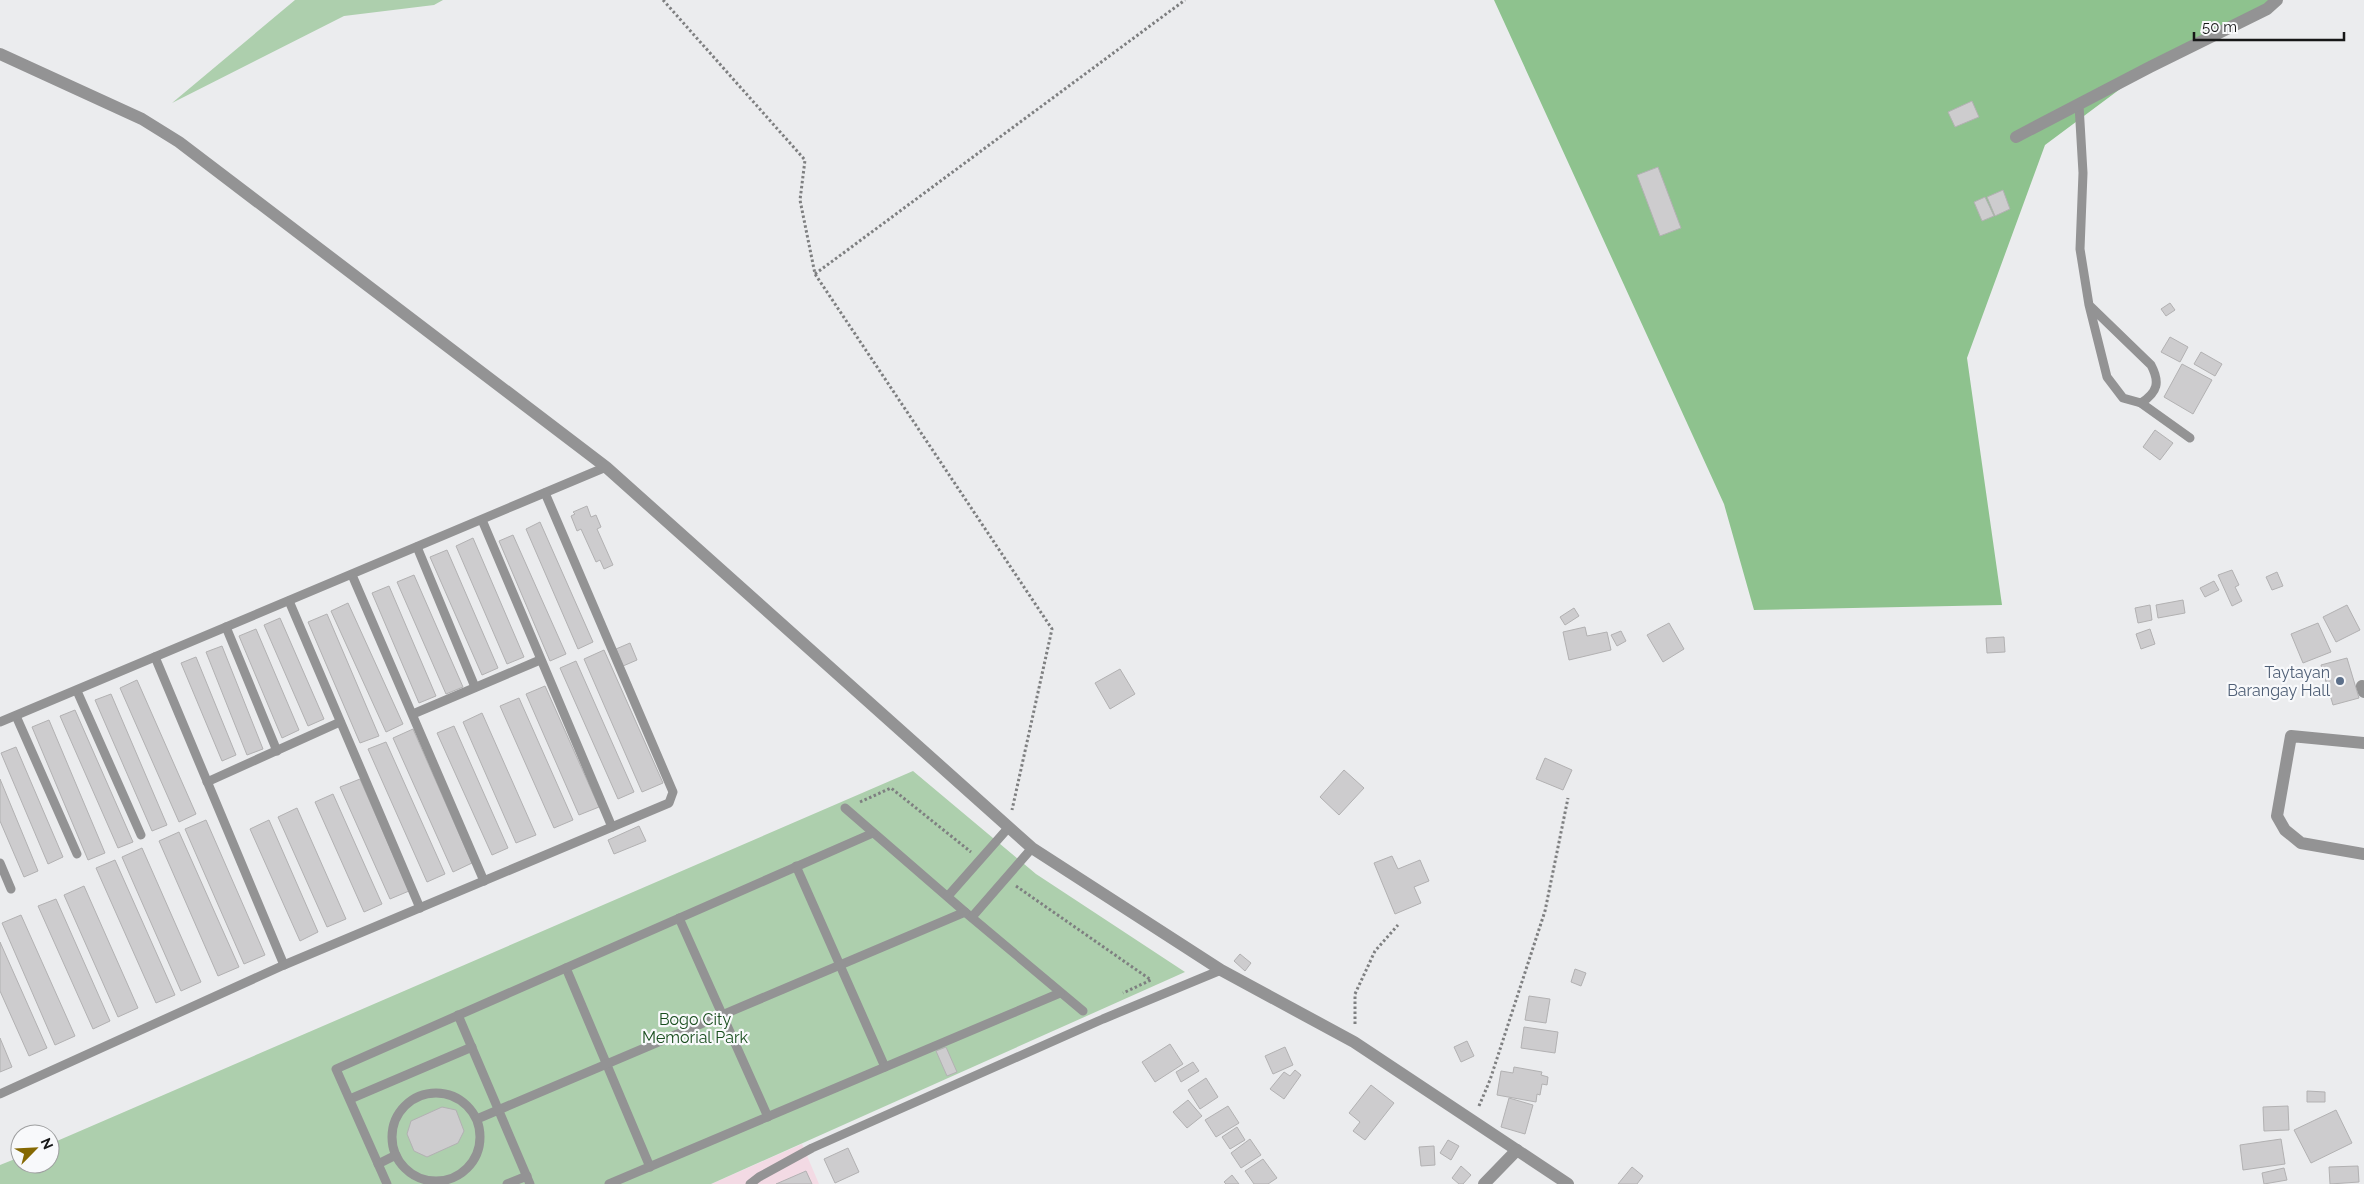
<svg xmlns="http://www.w3.org/2000/svg" width="2364" height="1184" font-family="Raleway,sans-serif">
<style>
.education{fill:#f3dae4}
.green{fill:#adcfad}
.forest{fill:#8ec28e}
.building{fill:#cdccce;stroke:#b2b1b2}
.lines{fill:none;stroke-linecap:round;stroke-linejoin:round}
.path{stroke:#7e7f80;stroke-width:3;stroke-dasharray:2.5 2.5;stroke-linecap:butt}
.lane{stroke:#939394;stroke-width:9}
.street{stroke:#939394;stroke-width:12}
.service-dot{fill:#5c6f8a;stroke:#f8f9fb;stroke-width:2}
.labels{text-anchor:middle;dominant-baseline:central;stroke-width:4.5;stroke-linejoin:round;paint-order:stroke}
.service-label{font-size:16px;fill:#4e5e75;stroke:#f8f9fb;text-anchor:end}
.park-label{font-size:16px;fill:#184d1d;stroke:#f8f9fb}
</style>
<rect width="100%" height="100%" fill="#ebecee"/>
<path class="education" d="M802,1144L819,1184H711Z"/>
<g class="green">
<path d="M295,0H443L434,5L344,16L172,103Z"/>
<path d="M913,771L1036,874L1185,972L711,1184H0V1165L20,1157V1164H50V1144Z"/>
</g>
<path class="forest" d="M1494,0H2274L2159,60L2045,145L1967,358L2002,605L1754,610L1724,504Z"/>
<g class="building">
<path d="M1972,101L1979,117L1955,127L1948,112Z"/>
<path d="M1658,167L1681,228L1660,236L1637,175Z"/>
<path d="M2003,190L2010,209L1995,216L1987,197Z"/>
<path d="M1985,197L1994,216L1982,221L1974,202Z"/>
<path d="M2170,303L2175,310L2166,316L2161,309Z"/>
<path d="M2170,337L2188,347L2180,362L2161,352Z"/>
<path d="M2201,352L2222,364L2215,376L2194,364Z"/>
<path d="M2182,364L2212,380L2193,414L2164,397Z"/>
<path d="M2155,430L2173,443L2160,460L2143,447Z"/>
<path d="M587,506L591,517L596,515L601,527L597,529L613,565L604,569L600,560L596,562L581,529L577,531L571,516L575,514L573,512Z"/>
<path d="M540,522L593,642L578,649L526,529Z"/>
<path d="M513,535L566,654L550,661L499,541Z"/>
<path d="M473,538L524,657L507,664L456,546Z"/>
<path d="M447,550L498,668L482,675L430,557Z"/>
<path d="M2232,570L2239,585L2235,587L2242,601L2232,606L2218,575Z"/>
<path d="M2277,572L2283,586L2272,590L2266,577Z"/>
<path d="M414,575L463,687L446,694L397,582Z"/>
<path d="M2214,581L2219,590L2205,597L2200,588Z"/>
<path d="M389,586L436,696L419,703L372,593Z"/>
<path d="M2183,600L2185,613L2158,618L2156,605Z"/>
<path d="M348,603L403,724L386,732L331,611Z"/>
<path d="M2150,605L2152,620L2138,623L2135,608Z"/>
<path d="M2347,605L2360,630L2336,642L2323,617Z"/>
<path d="M1574,608L1579,616L1565,625L1560,617Z"/>
<path d="M327,614L379,736L360,743L308,622Z"/>
<path d="M280,618L324,719L308,726L264,625Z"/>
<path d="M1669,623L1684,649L1663,662L1647,635Z"/>
<path d="M2318,623L2331,652L2303,663L2291,634Z"/>
<path d="M1585,627L1587,636L1607,632L1611,650L1569,660L1563,632Z"/>
<path d="M256,629L299,730L282,738L239,636Z"/>
<path d="M2150,629L2155,644L2141,649L2136,634Z"/>
<path d="M1621,631L1626,641L1617,646L1611,635Z"/>
<path d="M2004,637L2005,652L1987,653L1986,638Z"/>
<path d="M630,643L637,660L623,666L616,649Z"/>
<path d="M222,646L263,749L247,755L206,652Z"/>
<path d="M604,650L663,783L642,792L584,659Z"/>
<path d="M196,657L236,755L222,761L181,663Z"/>
<path d="M2347,658L2359,698L2333,705L2321,665Z"/>
<path d="M576,661L634,792L618,799L560,668Z"/>
<path d="M1120,669L1135,694L1110,709L1095,683Z"/>
<path d="M137,680L196,814L179,822L120,688Z"/>
<path d="M545,686L599,807L579,815L526,694Z"/>
<path d="M111,694L167,825L152,831L95,700Z"/>
<path d="M519,698L573,820L554,828L500,706Z"/>
<path d="M75,710L133,842L118,848L60,716Z"/>
<path d="M482,713L536,835L516,843L463,722Z"/>
<path d="M49,720L105,853L88,860L32,727Z"/>
<path d="M454,726L508,848L492,855L437,733Z"/>
<path d="M413,729L472,863L453,872L393,738Z"/>
<path d="M386,742L445,874L427,882L368,749Z"/>
<path d="M16,747L63,857L48,864L1,753Z"/>
<path d="M1545,758L1572,770L1563,790L1536,779Z"/>
<path d="M1344,770L1364,788L1339,815L1320,797Z"/>
<path d="M0,779L38,871L24,877L0,821Z"/>
<path d="M360,779L409,891L390,899L340,787Z"/>
<path d="M333,794L382,904L364,912L315,802Z"/>
<path d="M297,808L346,919L327,927L278,817Z"/>
<path d="M206,820L265,955L244,964L185,829Z"/>
<path d="M269,820L318,932L300,941L250,829Z"/>
<path d="M639,826L646,841L614,854L608,840Z"/>
<path d="M179,832L239,967L218,976L159,841Z"/>
<path d="M142,848L201,982L181,991L122,857Z"/>
<path d="M1392,856L1398,869L1420,860L1429,881L1414,887L1421,903L1395,914L1374,863Z"/>
<path d="M115,860L175,995L156,1003L96,868Z"/>
<path d="M84,886L138,1008L118,1017L64,895Z"/>
<path d="M56,899L110,1021L93,1029L38,906Z"/>
<path d="M21,915L75,1036L55,1045L2,923Z"/>
<path d="M0,942L47,1048L29,1056L0,991Z"/>
<path d="M1240,954L1251,963L1245,971L1234,961Z"/>
<path d="M1575,969L1586,973L1581,986L1571,982Z"/>
<path d="M1529,996L1550,999L1546,1023L1525,1020Z"/>
<path d="M1524,1027L1558,1032L1555,1053L1521,1048Z"/>
<path d="M0,1038L12,1067L0,1072Z"/>
<path d="M1467,1041L1474,1056L1461,1062L1454,1047Z"/>
<path d="M1170,1044L1183,1064L1155,1082L1142,1062Z"/>
<path d="M946,1047L957,1072L947,1076L936,1051Z"/>
<path d="M1285,1047L1293,1065L1273,1074L1265,1056Z"/>
<path d="M1193,1062L1199,1071L1181,1082L1176,1072Z"/>
<path d="M1514,1067L1542,1072L1541,1075L1548,1077L1547,1085L1542,1084L1540,1095L1537,1094L1536,1102L1497,1095L1501,1071L1513,1073Z"/>
<path d="M1295,1070L1301,1075L1284,1099L1270,1089L1284,1072L1290,1076Z"/>
<path d="M1206,1078L1218,1097L1200,1109L1188,1090Z"/>
<path d="M1371,1085L1394,1103L1365,1140L1353,1131L1360,1122L1349,1113Z"/>
<path d="M2307,1091L2325,1092V1102H2307Z"/>
<path d="M1509,1098L1533,1105L1525,1134L1501,1127Z"/>
<path d="M1188,1100L1202,1116L1187,1128L1173,1112Z"/>
<path d="M1228,1106L1239,1123L1216,1137L1205,1120Z"/>
<path d="M2288,1106L2289,1130L2264,1131L2263,1107Z"/>
<path d="M442,1107L456,1110L464,1131L458,1143L427,1157L414,1151L407,1134L411,1121Z"/>
<path d="M2336,1110L2352,1143L2311,1163L2294,1130Z"/>
<path d="M1237,1127L1245,1140L1230,1149L1222,1137Z"/>
<path d="M1250,1139L1261,1155L1241,1168L1231,1153Z"/>
<path d="M2281,1139L2285,1164L2243,1170L2240,1145Z"/>
<path d="M1448,1140L1459,1146L1451,1160L1440,1153Z"/>
<path d="M1434,1146L1435,1165L1421,1166L1419,1147Z"/>
<path d="M848,1148L859,1172L835,1183L824,1159Z"/>
<path d="M1263,1159L1277,1178L1268,1184H1254L1245,1171Z"/>
<path d="M1461,1166L1471,1175L1463,1184H1459L1452,1178Z"/>
<path d="M2358,1166L2359,1182L2330,1184L2329,1167Z"/>
<path d="M1632,1167L1643,1176L1637,1184H1618Z"/>
<path d="M2284,1168L2287,1180L2264,1184L2262,1173Z"/>
<path d="M806,1171L812,1184H776Z"/>
<path d="M1232,1175L1239,1184H1226L1224,1182Z"/>
</g>
<g class="lines">
<g class="path">
<path d="M663,0L805,160L800,200L815,274L1052,629L1012,810"/>
<path d="M815,274L1185,0"/>
<path d="M860,802L891,788L971,852"/>
<path d="M1016,886L1151,980L1123,993"/>
<path d="M1355,1024V994L1375,951L1398,925"/>
<path d="M1479,1106L1490,1080L1545,911L1568,798"/>
</g>
<g class="lane">
<path d="M2079,105L2083,173L2080,249L2089,305L2107,377L2123,398L2141,403C2158,392 2160,382 2151,365L2089,305"/>
<path d="M2141,403L2190,438"/>
<path d="M482,520L612,827"/>
<path d="M417,547L475,687"/>
<path d="M352,575L484,881"/>
<path d="M289,601L420,908"/>
<path d="M226,627L277,751"/>
<path d="M155,657L284,965"/>
<path d="M77,691L141,835"/>
<path d="M413,714L540,660"/>
<path d="M16,716L77,854"/>
<path d="M0,722L606,467"/>
<path d="M207,782L340,722"/>
<path d="M845,808L965,912L1083,1011"/>
<path d="M0,863L11,889"/>
<path d="M796,866L885,1067"/>
<path d="M948,896L1009,827"/>
<path d="M972,917L1032,848"/>
<path d="M679,918L768,1117"/>
<path d="M566,968L650,1167"/>
<path d="M458,1015L530,1184"/>
<circle cx="436" cy="1137" r="44"/>
<path d="M0,1094L284,965L669,803L673,792L545,493"/>
<path d="M350,1099L472,1047"/>
<path d="M477,1119L965,912"/>
<path d="M378,1164L396,1155"/>
<path d="M387,1184L336,1069L873,833"/>
<path d="M507,1184L527,1176"/>
<path d="M609,1184L1060,993"/>
<path d="M750,1184L759,1177L812,1148L1103,1019L1221,970"/>
</g>
<g class="street">
<path d="M0,54L142,119L179,142L606,467L1032,848L1221,970L1354,1042L1568,1184"/>
<path d="M2016,137L2150,67L2267,9L2277,0"/>
<path d="M2362,686L2364,692"/>
<path d="M2364,743L2291,736L2277,816L2285,830L2301,843L2364,854"/>
<path d="M1484,1184L1517,1150"/>
</g>
</g>
<circle class="service-dot" cx="2340" cy="681" r="5"/>
<g class="labels">
<g class="service-label">
<text x="2330" y="672">Taytayan<tspan x="2330" dy="18">Barangay Hall</tspan></text>
</g>
<g class="park-label">
<text x="695" y="1019">Bogo City<tspan x="695" dy="18">Memorial Park</tspan></text>
</g>
</g>
<g transform="translate(35 1149) rotate(66)"><circle r="24" fill="#f8f9fb" stroke="#9e9fa0"/>
<path d="M0-4L9 19L0 12L-9 19Z" fill="#856802"/>
<text y="-8" font-size="14" font-weight="bold" text-anchor="middle" fill="#161717">N</text>
</g>
<path d="M2194 32v8h150v-8" fill="none" stroke="#161717" stroke-width="2.5"/>
<text x="2202" y="32" font-size="15" fill="#161717" stroke="#f8f9fb" stroke-width="4" paint-order="stroke">50 m</text>
</svg>
